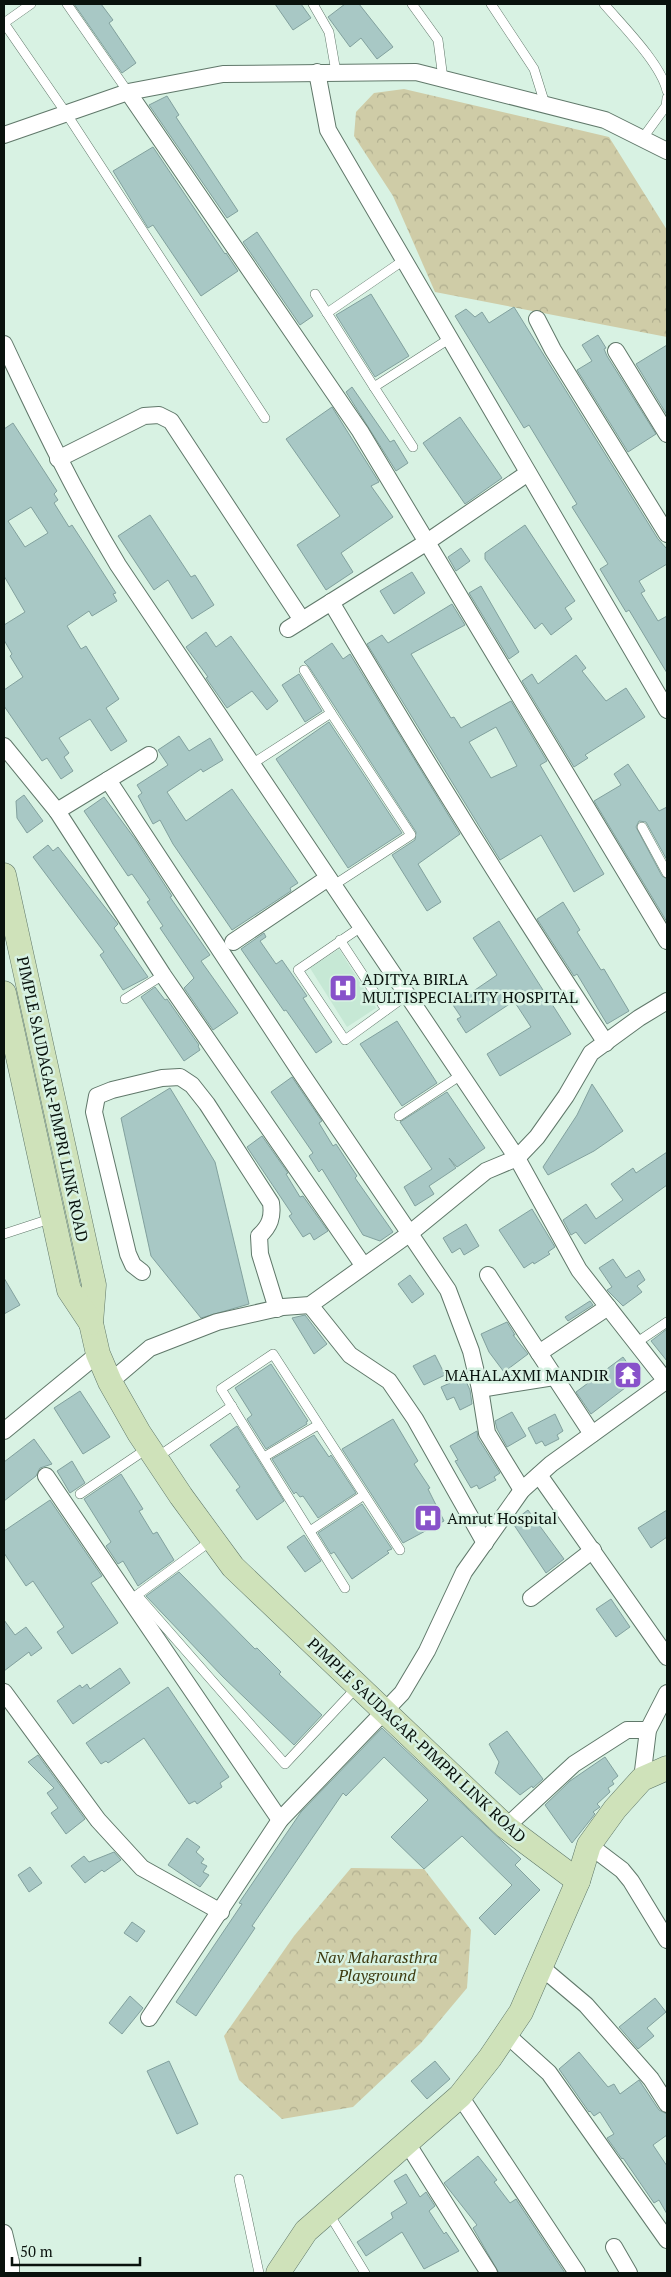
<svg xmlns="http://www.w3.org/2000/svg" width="671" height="2277" font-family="'PT Serif',serif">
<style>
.built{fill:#c6e8d5}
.park{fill:url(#park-crowns)}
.building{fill:#a8c8c5;stroke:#82a19e;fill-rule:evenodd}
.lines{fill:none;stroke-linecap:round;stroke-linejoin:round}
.lane-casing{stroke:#60786a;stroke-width:10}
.street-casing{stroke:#60786a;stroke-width:18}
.secondary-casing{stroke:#60786a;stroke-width:25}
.lane{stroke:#fff;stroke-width:9}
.street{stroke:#fff;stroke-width:16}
.secondary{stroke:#cfe2ba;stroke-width:24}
.labels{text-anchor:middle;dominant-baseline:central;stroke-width:5;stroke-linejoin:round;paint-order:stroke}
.poi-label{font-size:16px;fill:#09120d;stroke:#d8f2e3;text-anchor:start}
.street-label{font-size:16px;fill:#09120d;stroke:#d8f2e3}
.park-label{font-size:16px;font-style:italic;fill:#3d3a10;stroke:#d8f2e3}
</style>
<defs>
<pattern id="park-crowns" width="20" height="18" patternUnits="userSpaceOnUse" patternTransform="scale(1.25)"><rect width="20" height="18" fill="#cfcca7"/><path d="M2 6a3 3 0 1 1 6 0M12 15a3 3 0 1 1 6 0" fill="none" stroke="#b0ae8f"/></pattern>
</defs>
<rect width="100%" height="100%" fill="#d8f2e3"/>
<path class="built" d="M339,949L376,1008L347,1027L310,968Z"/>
<g class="park">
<path d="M404,89L609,137L667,230V337L435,292L393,196L354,136L356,112L374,93Z"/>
<path d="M351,1868L424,1869L471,1930L467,1988L421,2043L353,2107L282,2119L239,2080L224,2036L294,1936Z"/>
</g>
<g class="building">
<path d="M74,4H101L113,20L109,23L136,63L122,73Z"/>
<path d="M275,4H301L311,18L293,30Z"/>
<path d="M345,4H359L393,47L377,59L361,38L350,47L328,17Z"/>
<path d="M167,96L179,115L176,117L238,211L227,218L149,105Z"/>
<path d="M153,147L225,254L226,253L238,271L201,296L153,225L148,228L113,171Z"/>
<path d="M257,232L313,316L300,325L243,242Z"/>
<path d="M371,294L409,356L375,377L336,315Z"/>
<path d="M514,307L658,539L667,549V564L639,581L645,591L641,593L658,621L667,616V673L629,610L626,612L600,569L608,564L572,507L577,504L529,425L524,428L455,316L466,309L475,317L482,312L489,323Z"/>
<path d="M598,335L606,348L604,349L607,356L656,434L628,452L577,370L592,361L582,345Z"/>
<path d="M667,345V415L636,364Z"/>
<path d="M352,387L390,442L394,440L408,463L396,471L346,392Z"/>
<path d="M332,407L379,482L371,486L393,517L341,553L353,572L326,590L297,545L340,516L286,439Z"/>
<path d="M460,417L502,478L465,504L423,443Z"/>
<path d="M13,423L57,491L54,494L58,500L54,503L69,527L72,525L89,551L116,593L113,594L117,601L92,616L89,611L67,626L81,649L86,646L119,699L106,708L127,741L111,751L90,719L59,738L69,753L64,757L73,771L61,779L47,758L42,761L4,706V690L23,677L10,656L12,654L4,640V625L25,612L4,576V429ZM31,507L48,533L25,547L8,521Z"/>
<path d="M150,515L191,577L195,575L214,605L192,619L168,580L154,590L118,536Z"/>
<path d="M525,525L575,601L565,608L572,619L551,635L542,623L535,629L485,559V553Z"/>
<path d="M461,548L470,561L456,571L448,557Z"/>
<path d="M412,572L425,593L394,614L380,591Z"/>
<path d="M481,586L519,652L509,659L469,593Z"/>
<path d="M452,604L465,625L411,654L451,718L454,717L461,728L511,701L547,761L540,765L604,874L574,892L541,835L500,860L367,644L382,635L388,643ZM496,727L517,766L491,778L469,742Z"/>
<path d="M206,632L216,647L231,636L278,701L267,710L252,691L227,708L206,678L208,677L186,647Z"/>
<path d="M332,643L343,659L350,654L460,834L418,864L441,902L427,911L392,855L415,840L416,832L309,667L304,662Z"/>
<path d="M576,655L586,668L582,671L606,701L626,688L645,717L585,755L588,758L574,767L522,681L532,674L538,684Z"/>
<path d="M299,674L322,711L305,722L282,685Z"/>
<path d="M329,722L402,833L348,868L276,759Z"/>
<path d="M179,736L189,751L210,738L223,760L203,772L201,769L167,792L186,821L232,789L298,883L290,888L291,891L232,930L173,844L160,820L153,824L138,796L142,793L137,785L168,765L158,750Z"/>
<path d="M628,764L659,811L667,807V860L646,822L639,821L636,827L662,876L667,879V922L594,801L621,785L614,774Z"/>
<path d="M24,795L43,821L27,833L17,818L16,801Z"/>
<path d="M104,797L135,839L172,896L170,897L210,955L201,961L238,1013L213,1030L184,988L194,978L160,928L163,926L147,902L150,900L132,874L128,876L84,811Z"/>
<path d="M48,845L53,851L58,847L118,924L114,928L148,977L123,990L100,955L104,952L33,857Z"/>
<path d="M563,902L580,930L577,932L601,970L604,969L629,1011L607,1024L577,974L574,976L537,919Z"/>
<path d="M499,921L571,1034L500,1076L487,1054L531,1027L514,1001L466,1033L457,1019L461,1017L453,1005L497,975L473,938Z"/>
<path d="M264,933L266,937L260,941L276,964L282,960L307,996L303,998L332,1042L316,1053L286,1010L284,1011L241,949Z"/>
<path d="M155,987L165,1000L167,999L199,1045L198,1046L200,1050L184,1061L141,997Z"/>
<path d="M397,1021L437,1083L402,1106L360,1044Z"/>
<path d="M292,1077L322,1121L319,1123L333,1146L336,1144L357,1176L355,1178L393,1232L380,1241L363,1235L322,1169L319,1172L309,1156L313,1153L271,1092Z"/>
<path d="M592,1084L623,1131L594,1151L548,1175L543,1167L577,1115Z"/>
<path d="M170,1088L215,1162L249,1304L201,1318L151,1256L121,1118Z"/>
<path d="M447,1092L485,1148L457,1167L449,1158L456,1168L429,1186L434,1194L415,1206L404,1187L432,1169L400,1122Z"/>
<path d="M262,1136L288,1173L286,1174L300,1197L303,1196L328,1231L314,1240L310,1233L303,1237L289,1216L292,1214L247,1147Z"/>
<path d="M667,1152V1185L585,1244L576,1232L571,1235L563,1220L586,1204L596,1219L623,1200L611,1184L633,1168L636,1173Z"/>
<path d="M532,1209L555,1247L548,1252L550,1254L534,1264L533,1262L524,1268L499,1230Z"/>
<path d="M466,1224L479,1246L464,1255L460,1248L452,1253L443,1238Z"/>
<path d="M613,1259L626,1278L639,1270L645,1280L637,1286L642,1292L623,1306L607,1290L612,1287L599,1268Z"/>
<path d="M410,1275L424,1294L412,1303L398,1284Z"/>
<path d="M4,1278L20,1305L4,1314Z"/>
<path d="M590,1301L593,1305L568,1321L565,1317Z"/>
<path d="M305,1315L327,1344L314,1354L292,1318Z"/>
<path d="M507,1322L515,1335H513L528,1354L504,1372L489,1352L481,1334Z"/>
<path d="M667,1329V1361L651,1341Z"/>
<path d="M435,1355L445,1375L424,1385L413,1366Z"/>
<path d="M623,1357L638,1378L591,1414L576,1392Z"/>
<path d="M271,1364L308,1421L306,1422L307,1424L266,1449L247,1419L252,1415L235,1388Z"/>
<path d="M464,1377L470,1390L472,1404L460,1410L454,1397L447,1400L441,1387Z"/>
<path d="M80,1391L110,1437L83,1454L54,1408Z"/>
<path d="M512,1412L526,1436L507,1447L497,1429L495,1421Z"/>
<path d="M555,1414L563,1431L557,1435L559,1439L545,1446L542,1441L536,1444L528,1428Z"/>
<path d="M393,1419L418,1461L414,1464L430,1488L428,1489L444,1521L403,1543L342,1449Z"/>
<path d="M237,1426L284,1501L257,1520L236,1490L240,1487L210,1445Z"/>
<path d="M477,1431L478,1438L500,1473L494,1477L496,1480L479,1489L477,1485L471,1488L455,1461L458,1460L450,1446Z"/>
<path d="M314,1435L329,1457L331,1455L356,1493L318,1518L303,1496L300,1497L296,1492L294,1494L272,1459Z"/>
<path d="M34,1439L52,1464L40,1468L36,1476L4,1501V1462Z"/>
<path d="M72,1461L85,1483L70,1493L57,1471Z"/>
<path d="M121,1474L143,1509L139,1511L153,1534L157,1532L174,1560L138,1586L123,1561L118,1564L106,1546L111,1542L84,1499Z"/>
<path d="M50,1500L102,1576L91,1583L118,1623L72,1654L57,1632L64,1627L33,1581L26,1586L4,1553V1531Z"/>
<path d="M362,1504L392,1549L387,1551L389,1553L352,1579L334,1552L331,1554L318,1533Z"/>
<path d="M528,1510L564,1559L546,1573L512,1522Z"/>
<path d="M667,1510V1537L651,1548L638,1528Z"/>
<path d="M304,1535L321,1561L305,1572L287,1547Z"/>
<path d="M179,1572L255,1649L257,1648L281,1672L279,1674L322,1715L294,1745L223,1677L146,1596Z"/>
<path d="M611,1599L630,1627L616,1637L596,1609Z"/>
<path d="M4,1620L15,1635L26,1627L42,1648L31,1656L29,1652L4,1671Z"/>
<path d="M120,1668L130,1683L73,1724L57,1701L80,1685L82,1688L87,1684L90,1689Z"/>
<path d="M168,1687L229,1777L220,1783L222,1787L197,1804L195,1801L189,1804L144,1738L108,1763L106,1761L101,1764L86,1743Z"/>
<path d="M382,1728L521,1859L515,1865L540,1890L495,1935L479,1918L512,1885L462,1836L424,1869L391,1837L428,1800L384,1757L346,1796L343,1793L252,1926L255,1928L196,2016L176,2002L242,1904L239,1903L301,1812Z"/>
<path d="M507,1731L543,1779L533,1788L532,1786L520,1795L495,1773L499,1762L489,1744Z"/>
<path d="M38,1755L85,1819L66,1834L51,1813L58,1808L47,1793L54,1788L28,1762Z"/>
<path d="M605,1757L618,1776L612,1781L614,1784L608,1788L610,1792L597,1804L600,1807L593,1812L595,1814L572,1843L545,1805L570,1781Z"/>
<path d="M187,1838L200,1847L196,1852L204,1859L201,1863L207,1866L203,1872L209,1875L200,1887L168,1865Z"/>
<path d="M114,1852L121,1860L104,1872L102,1870L85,1883L71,1866L84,1856L89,1862Z"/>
<path d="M30,1867L42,1883L29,1892L18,1875Z"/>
<path d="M132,1922L145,1931L137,1942L124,1933Z"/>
<path d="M130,1996L143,2008L122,2034L109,2023Z"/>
<path d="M655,1998L666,2012L647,2028L654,2036L638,2049L619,2027Z"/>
<path d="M579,2052L608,2087L614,2084L620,2094L639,2080L659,2110L667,2114V2135L653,2145L667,2166V2214L659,2200L654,2203L623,2158L622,2159L607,2138L614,2134L600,2112L594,2116L590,2111L589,2112L559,2069Z"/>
<path d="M169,2061L198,2124L177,2134L147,2071Z"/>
<path d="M435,2061L450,2079L427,2099L411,2081Z"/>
<path d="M478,2156L497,2180L494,2182L510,2203L516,2199L565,2273H499L473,2228L477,2225L444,2183Z"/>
<path d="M406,2174L420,2197L426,2192L435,2206L429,2211L444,2234L446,2232L459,2251L424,2269L402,2232L366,2256L357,2242L393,2218L391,2213L407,2203L394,2181Z"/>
</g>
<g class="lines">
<defs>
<g id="lane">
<path d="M67,4L128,92"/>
<path d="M313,4L329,32L336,72"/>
<path d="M412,4L438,40L443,79"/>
<path d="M491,4L534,69L545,104"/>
<path d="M604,4C623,26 661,64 667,91"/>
<path d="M4,23L66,113L265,418"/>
<path d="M4,23L31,4"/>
<path d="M642,139L666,106L667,98"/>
<path d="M404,260L327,313L374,387L449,339"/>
<path d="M315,294L327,313"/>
<path d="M374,387L413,447"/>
<path d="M304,670L331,713"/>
<path d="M252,764L331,713L411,835L334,885"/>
<path d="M642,827L667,873"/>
<path d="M361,927L298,970L345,1040L407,995"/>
<path d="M340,940L386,1010"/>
<path d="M125,999L163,975"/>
<path d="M399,1116L461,1075"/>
<path d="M4,1234L53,1218"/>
<path d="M636,1343L667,1322"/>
<path d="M264,1457L318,1425"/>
<path d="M156,1458L232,1406"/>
<path d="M80,1494L148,1448"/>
<path d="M310,1531L364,1495"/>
<path d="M212,1540L137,1595L285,1764L358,1686"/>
<path d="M345,1588L221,1389L273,1354L400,1550"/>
<path d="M239,2179L259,2273"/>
<path d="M328,2212L365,2273"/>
</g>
<g id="street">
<path d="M317,72L328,130L667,710"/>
<path d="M128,92L360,431L667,941"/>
<path d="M4,135L128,92L223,74L416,72L605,120L667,151"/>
<path d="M537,319L553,350L667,534"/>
<path d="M4,344C40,421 74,492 118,565L517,1158L579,1270L666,1381"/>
<path d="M616,351L667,434"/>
<path d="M58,459L144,416L159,415L171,421L302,620"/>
<path d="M331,602C419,751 510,898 606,1043"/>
<path d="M288,629L427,542L528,473"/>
<path d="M4,746L57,811"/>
<path d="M149,755L57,811L163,975L363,1265"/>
<path d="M108,780L299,1070L448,1290L471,1351L480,1389L487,1433L522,1490"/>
<path d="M233,942L328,878"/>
<path d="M142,1272L133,1265L128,1254L94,1112L97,1096L112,1090L162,1078L180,1077L192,1085L207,1104L271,1203C273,1217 270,1226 259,1236L260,1254L277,1309"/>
<path d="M488,1275L592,1434"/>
<path d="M310,1305L350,1355L389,1381L415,1419L485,1543"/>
<path d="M539,1353L608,1307"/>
<path d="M110,1382L150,1348L217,1322L283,1307L310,1305L409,1234L486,1171L517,1158L537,1137L566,1096L591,1053L639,1018L667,1001"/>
<path d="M480,1389L554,1377"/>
<path d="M4,1431L98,1354"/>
<path d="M539,1475L667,1657"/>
<path d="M46,1476L280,1820"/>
<path d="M531,1598L593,1550"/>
<path d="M4,1692L98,1820L142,1868L221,1912"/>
<path d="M642,1779L648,1730L667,1693"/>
<path d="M506,1827L574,1764L627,1730H648"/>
<path d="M589,1845L622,1870L631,1881L667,1940"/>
<path d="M541,1967L586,2005L651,2079L667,2104"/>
<path d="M149,2018L280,1820L402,1693L427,1651L464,1572L522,1490L551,1464L667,1380"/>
<path d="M507,2035L549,2073L667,2240"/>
<path d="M460,2096L577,2273"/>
<path d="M407,2143L489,2273"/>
<path d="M4,2233L11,2262V2273"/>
<path d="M614,2247L629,2273"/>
</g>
<g id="secondary">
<path d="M4,875L94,1285L91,1323L98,1354L110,1382L139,1433L181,1496L233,1567L506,1827L578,1881"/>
<path d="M4,993L69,1290L91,1323"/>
<path d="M278,2273L306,2231L460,2096L490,2058L521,2012L578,1881L589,1845L615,1809L642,1779L667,1768"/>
</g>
</defs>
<use href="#lane" class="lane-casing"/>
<use href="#street" class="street-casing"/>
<use href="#secondary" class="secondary-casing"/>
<use href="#lane" class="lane"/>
<use href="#street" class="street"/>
<use href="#secondary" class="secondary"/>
</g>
<defs>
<symbol id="hospital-square" viewBox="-11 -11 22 22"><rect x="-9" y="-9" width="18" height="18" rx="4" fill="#8852ca" stroke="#d8f2e3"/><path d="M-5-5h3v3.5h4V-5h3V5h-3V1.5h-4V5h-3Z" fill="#fff"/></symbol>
<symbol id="temple-square" viewBox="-11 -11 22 22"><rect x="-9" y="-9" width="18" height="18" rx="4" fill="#8852ca" stroke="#d8f2e3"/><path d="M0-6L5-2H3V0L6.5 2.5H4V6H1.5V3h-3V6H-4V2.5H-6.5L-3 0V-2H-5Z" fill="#fff"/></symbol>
</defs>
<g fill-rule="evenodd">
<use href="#hospital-square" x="327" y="972" width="32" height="32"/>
<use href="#temple-square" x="612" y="1359" width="32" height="32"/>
<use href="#hospital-square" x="412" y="1502" width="32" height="32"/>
</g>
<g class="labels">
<g class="poi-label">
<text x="362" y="979">ADITYA BIRLA<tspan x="362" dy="18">MULTISPECIALITY HOSPITAL</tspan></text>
<text x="609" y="1375" text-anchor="end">MAHALAXMI MANDIR</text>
<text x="447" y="1518">Amrut Hospital</text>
</g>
<g class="street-label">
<text transform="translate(53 1099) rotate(78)">PIMPLE SAUDAGAR-PIMPRI LINK ROAD</text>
<text transform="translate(417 1740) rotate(43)">PIMPLE SAUDAGAR-PIMPRI LINK ROAD</text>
</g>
<g class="park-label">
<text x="377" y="1957">Nav Maharasthra<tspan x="377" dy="18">Playground</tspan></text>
</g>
</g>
<rect width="671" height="2277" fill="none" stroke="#09120d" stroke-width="10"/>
<path d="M12 2257v8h128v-8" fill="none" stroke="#09120d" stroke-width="2.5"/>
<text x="20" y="2257" font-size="15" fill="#09120d" stroke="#d8f2e3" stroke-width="4" paint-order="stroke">50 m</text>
</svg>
